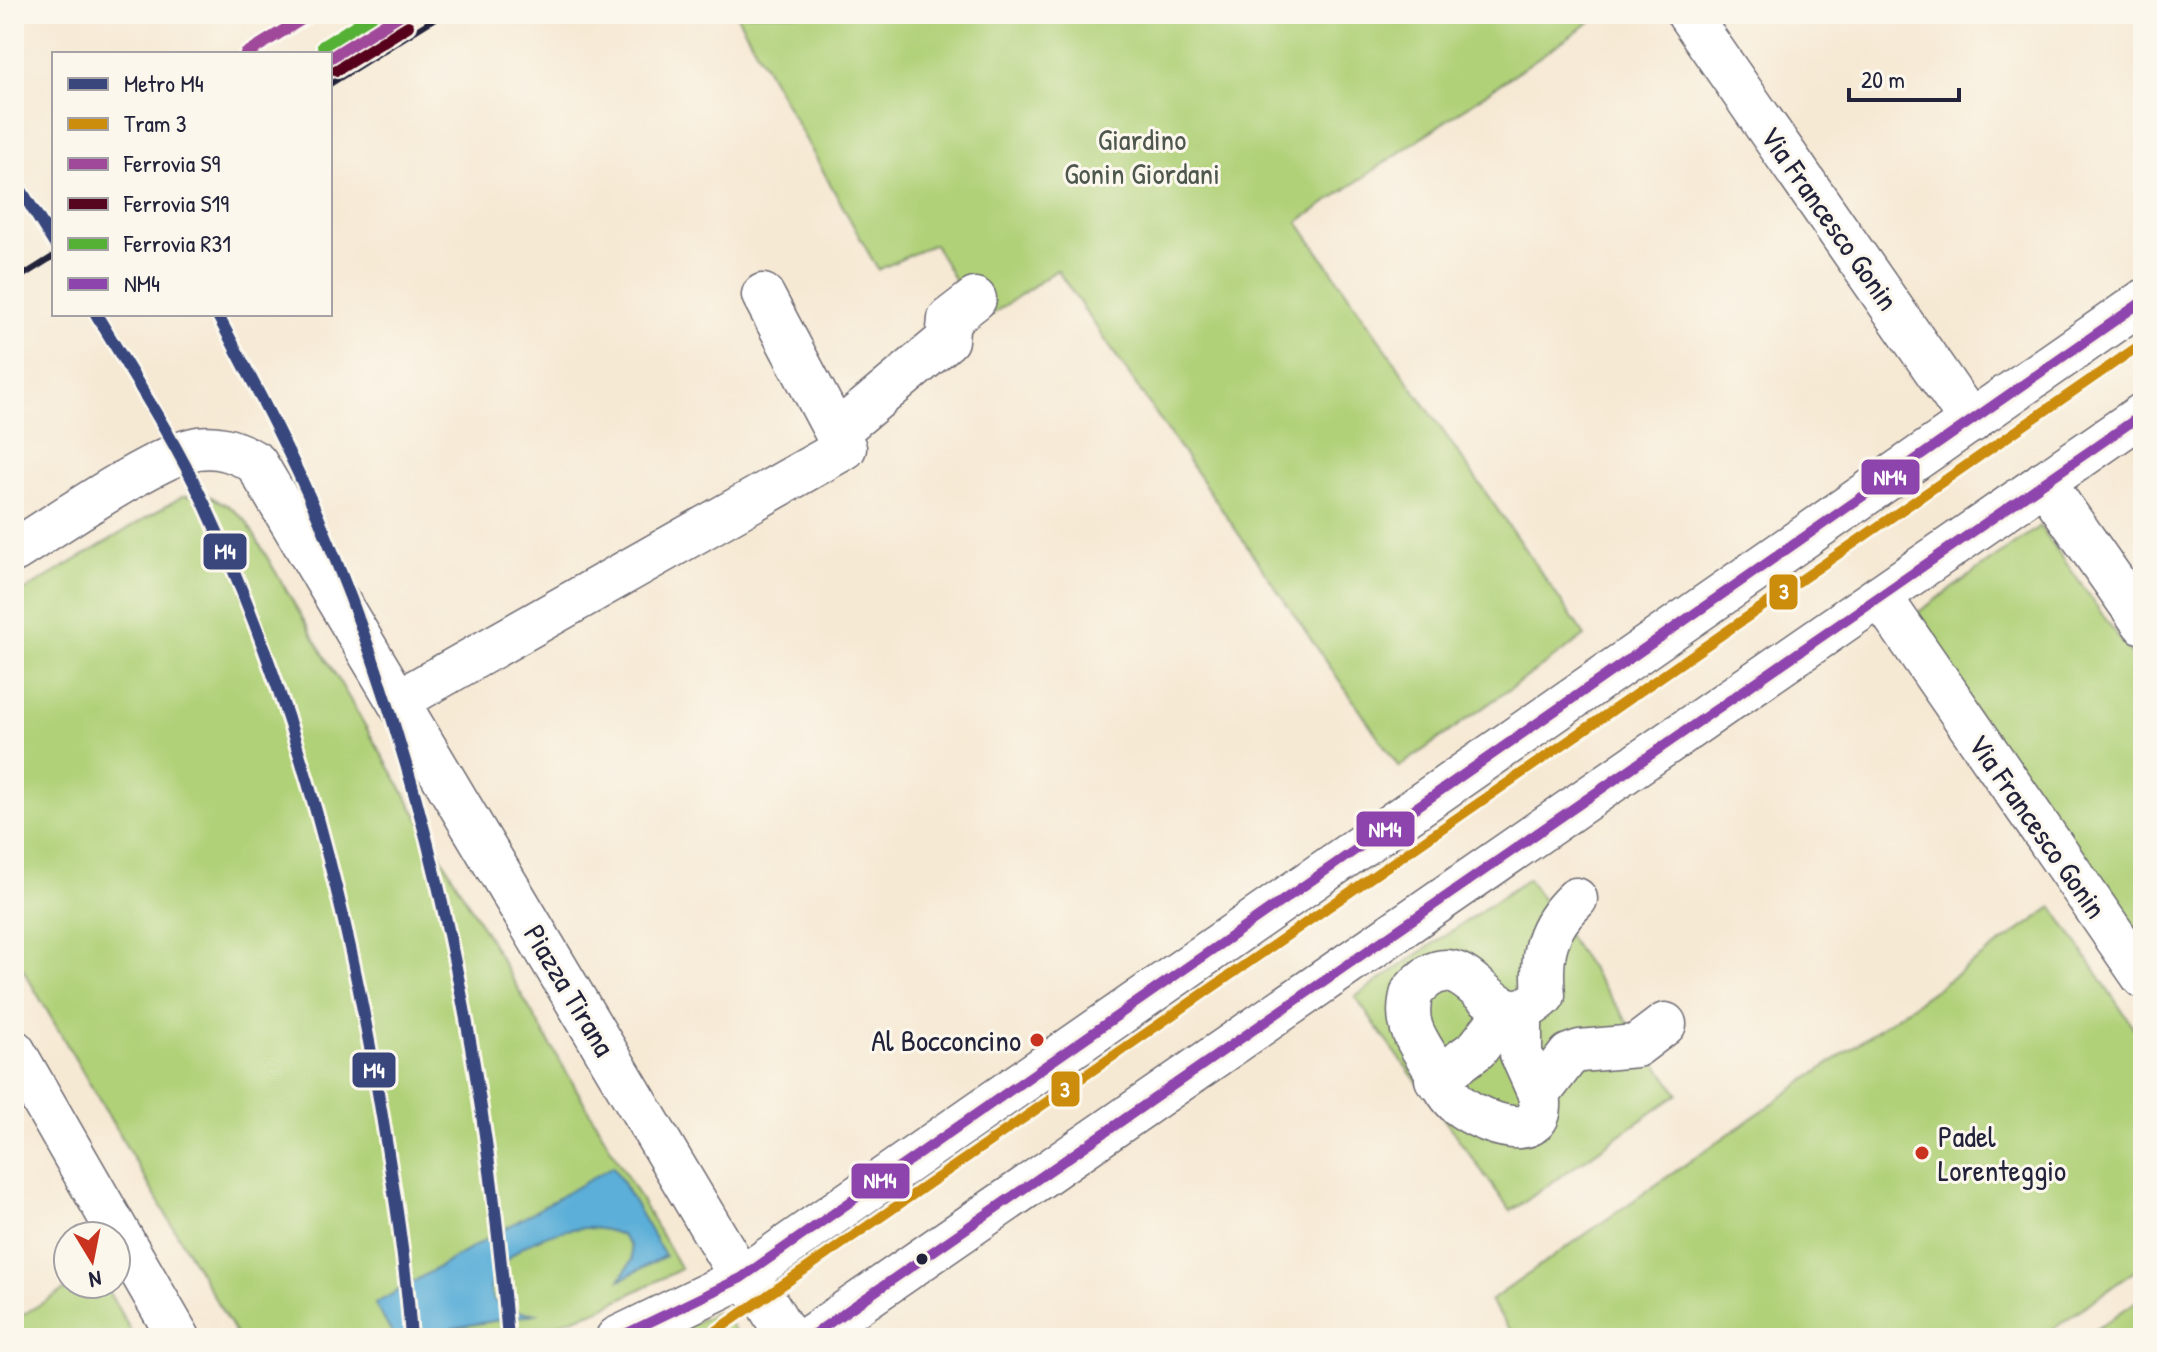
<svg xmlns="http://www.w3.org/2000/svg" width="2157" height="1352" font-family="'Patrick Hand',sans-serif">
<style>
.green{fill:#b1d179;stroke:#6a7a5a;stroke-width:2}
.water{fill:#5cafd8;stroke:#3f688a;stroke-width:2}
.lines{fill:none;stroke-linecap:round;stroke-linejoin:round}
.minor-casing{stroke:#6c6871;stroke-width:45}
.minor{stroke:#fff;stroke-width:42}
.rail{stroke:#22223b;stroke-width:6}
.bus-1-casing{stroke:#fbf7ec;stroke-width:16}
.bus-1{stroke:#8e44ad;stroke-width:10}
.rail-1-casing{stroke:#fbf7ec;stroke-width:18}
.rail-2-casing{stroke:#fbf7ec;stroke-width:18}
.rail-3-casing{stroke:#fbf7ec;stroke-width:18}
.rail-1{stroke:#a0499a;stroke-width:12}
.rail-2{stroke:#56061f;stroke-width:12}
.rail-3{stroke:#54b135;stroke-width:12}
.tram-1-casing{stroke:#fbf7ec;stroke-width:16}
.tram-1{stroke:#cc8c0c;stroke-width:10}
.metro-1-casing{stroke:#fbf7ec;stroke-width:18}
.metro-1{stroke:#39477d;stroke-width:12}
.poi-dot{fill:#c8321e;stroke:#fbf7ec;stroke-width:3}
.bus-dot{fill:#22223b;stroke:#fbf7ec;stroke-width:3}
.labels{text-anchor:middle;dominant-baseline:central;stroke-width:6;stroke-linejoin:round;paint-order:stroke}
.park-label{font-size:30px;fill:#4d574e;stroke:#fbf7ec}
.street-label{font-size:30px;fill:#22223b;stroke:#fbf7ec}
.poi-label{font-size:30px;fill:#22223b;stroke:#fbf7ec;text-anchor:end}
.line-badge{stroke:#fbf7ec;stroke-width:3}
.badge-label{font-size:22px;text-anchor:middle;font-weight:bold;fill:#fff}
</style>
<rect width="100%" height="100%" fill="#fbf7ec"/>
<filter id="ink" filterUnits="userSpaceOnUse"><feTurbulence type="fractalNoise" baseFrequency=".0125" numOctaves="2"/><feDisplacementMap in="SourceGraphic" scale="16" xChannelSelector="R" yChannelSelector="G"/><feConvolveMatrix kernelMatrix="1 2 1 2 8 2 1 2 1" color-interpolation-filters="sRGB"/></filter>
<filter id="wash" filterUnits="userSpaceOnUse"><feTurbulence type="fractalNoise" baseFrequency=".006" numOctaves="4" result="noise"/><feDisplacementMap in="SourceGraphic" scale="32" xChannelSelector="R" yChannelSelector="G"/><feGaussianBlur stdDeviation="1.8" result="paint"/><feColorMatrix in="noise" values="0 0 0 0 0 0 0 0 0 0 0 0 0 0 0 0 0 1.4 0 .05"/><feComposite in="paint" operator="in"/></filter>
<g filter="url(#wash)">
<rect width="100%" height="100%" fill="#f6e9d4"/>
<g class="green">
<path d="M736,14H1602L1298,222L1585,636L1399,767L1057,270L979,323L934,244L878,270Z"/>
<path d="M207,495L229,506L246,521L681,1269L600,1309L554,1325L495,1338H238L14,954V597L183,496Z"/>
<path d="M2040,526L2143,672V953L1910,618Z"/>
<path d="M1528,879L1678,1094L1511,1211L1355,997Z"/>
<path d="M2053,907L2143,1042V1265L2040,1338H1516L1490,1301Z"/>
<path d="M74,1284H104L135,1338H14V1320Z"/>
<path d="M2143,1297V1338H2083Z"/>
<path d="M715,1313L726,1317L740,1338H662Z"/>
</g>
<path class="water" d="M613,1166L665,1256L620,1280L632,1260L630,1246L621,1235C539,1199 423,1314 540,1313L395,1338L375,1304Z"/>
</g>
<g filter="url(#ink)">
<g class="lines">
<defs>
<g id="minor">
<path d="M1688,14L1971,422"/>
<path d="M763,295L836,433L947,340L949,319L975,299"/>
<path d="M2044,482L2143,623"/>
<path d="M14,551C54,526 158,454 198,448C220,445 238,452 256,463L741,1278L764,1298L788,1338"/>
<path d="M1880,596L2143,977"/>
<path d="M398,701L845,448L836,433"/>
<path d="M1576,899C1546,927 1540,954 1544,995C1488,1052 1470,923 1412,992C1403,1024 1416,1039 1432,1065C1440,1078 1446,1094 1459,1105C1482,1123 1549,1149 1539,1094L1569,1055L1580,1051L1636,1046L1665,1024"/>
<path d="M1521,1012V1054L1539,1094"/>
<path d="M14,1051L179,1338"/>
<path d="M1436,1079L1477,1049L1506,1011"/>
<path d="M617,1338L741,1278L2143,301"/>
<path d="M808,1338L2143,414"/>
</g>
</defs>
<use href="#minor" class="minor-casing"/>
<use href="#minor" class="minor"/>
<g class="rail">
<path d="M330,84L442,14"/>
<path d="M14,281L54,256"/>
</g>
<defs>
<g id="bus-1">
<path d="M617,1338L741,1278L2143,301"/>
<path d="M808,1338L2143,414"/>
</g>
</defs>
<use href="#bus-1" class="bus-1-casing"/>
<use href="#bus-1" class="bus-1"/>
<defs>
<g id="rail-1">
<path d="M246,54L310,14"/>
<path d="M330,58L401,14"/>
</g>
<path id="rail-2" d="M337,70L408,26"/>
<path id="rail-3" d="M323,46L374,14"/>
</defs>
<use href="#rail-1" class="rail-1-casing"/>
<use href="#rail-2" class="rail-2-casing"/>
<use href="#rail-3" class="rail-3-casing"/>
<use href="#rail-1" class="rail-1"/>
<use href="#rail-2" class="rail-2"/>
<use href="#rail-3" class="rail-3"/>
<defs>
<path id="tram-1" d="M706,1338L2143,343"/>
</defs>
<use href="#tram-1" class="tram-1-casing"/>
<use href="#tram-1" class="tram-1"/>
<defs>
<g id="metro-1">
<path d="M14,179L54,243"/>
<path d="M96,314C133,376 173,437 204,503C294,697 348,905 382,1116C394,1190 406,1264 411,1338"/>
<path d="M217,314C257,389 297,464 329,543C433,797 485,1065 508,1338"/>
</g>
</defs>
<use href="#metro-1" class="metro-1-casing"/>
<use href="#metro-1" class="metro-1"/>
</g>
</g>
<g class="poi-dot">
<circle cx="1037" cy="1040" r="8"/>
<circle cx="1922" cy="1153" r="8"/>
</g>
<circle class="bus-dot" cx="922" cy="1259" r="7"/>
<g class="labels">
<g class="park-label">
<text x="1142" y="139">Giardino<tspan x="1142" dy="34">Gonin Giordani</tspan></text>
</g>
<g class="street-label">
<text transform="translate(1830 218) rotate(55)">Via Francesco Gonin</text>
<text transform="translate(2038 826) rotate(55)">Via Francesco Gonin</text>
<text transform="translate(570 990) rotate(59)">Piazza Tirana</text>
</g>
<g class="poi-label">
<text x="1021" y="1040">Al Bocconcino</text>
<text x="1938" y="1136" text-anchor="start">Padel<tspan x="1938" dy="34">Lorenteggio</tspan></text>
</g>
</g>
<g class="line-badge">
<rect x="1860" y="458" width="61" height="38" rx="8" fill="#8e44ad"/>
<rect x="202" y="532" width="46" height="39" rx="8" fill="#39477d"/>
<rect x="1768" y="573" width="31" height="38" rx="8" fill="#cc8c0c"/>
<rect x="1355" y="810" width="61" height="38" rx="8" fill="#8e44ad"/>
<rect x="351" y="1051" width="46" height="38" rx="8" fill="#39477d"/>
<rect x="1050" y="1070" width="31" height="38" rx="8" fill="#cc8c0c"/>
<rect x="850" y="1162" width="61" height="38" rx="8" fill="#8e44ad"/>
</g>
<g class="badge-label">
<text x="1890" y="485">NM4</text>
<text x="225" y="559">M4</text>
<text x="1784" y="599">3</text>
<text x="1385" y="837">NM4</text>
<text x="374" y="1078">M4</text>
<text x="1065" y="1097">3</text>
<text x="880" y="1188">NM4</text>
</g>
<rect width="2157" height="1352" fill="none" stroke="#fbf7ec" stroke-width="48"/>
<rect x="52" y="52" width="280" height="264" fill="#fbf7ec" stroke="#a4a2a5" stroke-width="2"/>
<rect x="68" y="78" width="40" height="12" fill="#39477d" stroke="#a4a2a5" stroke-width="2"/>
<text x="124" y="92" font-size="24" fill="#22223b">Metro M4</text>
<rect x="68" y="118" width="40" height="12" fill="#cc8c0c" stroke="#a4a2a5" stroke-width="2"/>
<text x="124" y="132" font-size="24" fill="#22223b">Tram 3</text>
<rect x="68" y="158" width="40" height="12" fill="#a0499a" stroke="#a4a2a5" stroke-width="2"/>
<text x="124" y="172" font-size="24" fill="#22223b">Ferrovia S9</text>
<rect x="68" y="198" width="40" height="12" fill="#56061f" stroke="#a4a2a5" stroke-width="2"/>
<text x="124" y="212" font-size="24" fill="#22223b">Ferrovia S19</text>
<rect x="68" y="238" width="40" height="12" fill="#54b135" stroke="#a4a2a5" stroke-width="2"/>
<text x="124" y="252" font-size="24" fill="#22223b">Ferrovia R31</text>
<rect x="68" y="278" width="40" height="12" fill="#8e44ad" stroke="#a4a2a5" stroke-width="2"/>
<text x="124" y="292" font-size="24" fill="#22223b">NM4</text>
<g transform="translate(92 1260) rotate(170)"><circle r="38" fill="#fbf7ec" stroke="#a4a2a5" stroke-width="2"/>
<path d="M0-6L14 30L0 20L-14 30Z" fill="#c8321e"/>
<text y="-12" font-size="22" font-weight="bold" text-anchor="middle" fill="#22223b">N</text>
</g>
<path d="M1849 88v12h110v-12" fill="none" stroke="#22223b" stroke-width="4"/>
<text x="1861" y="88" font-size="24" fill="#22223b" stroke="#fbf7ec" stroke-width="6" paint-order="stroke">20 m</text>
</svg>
